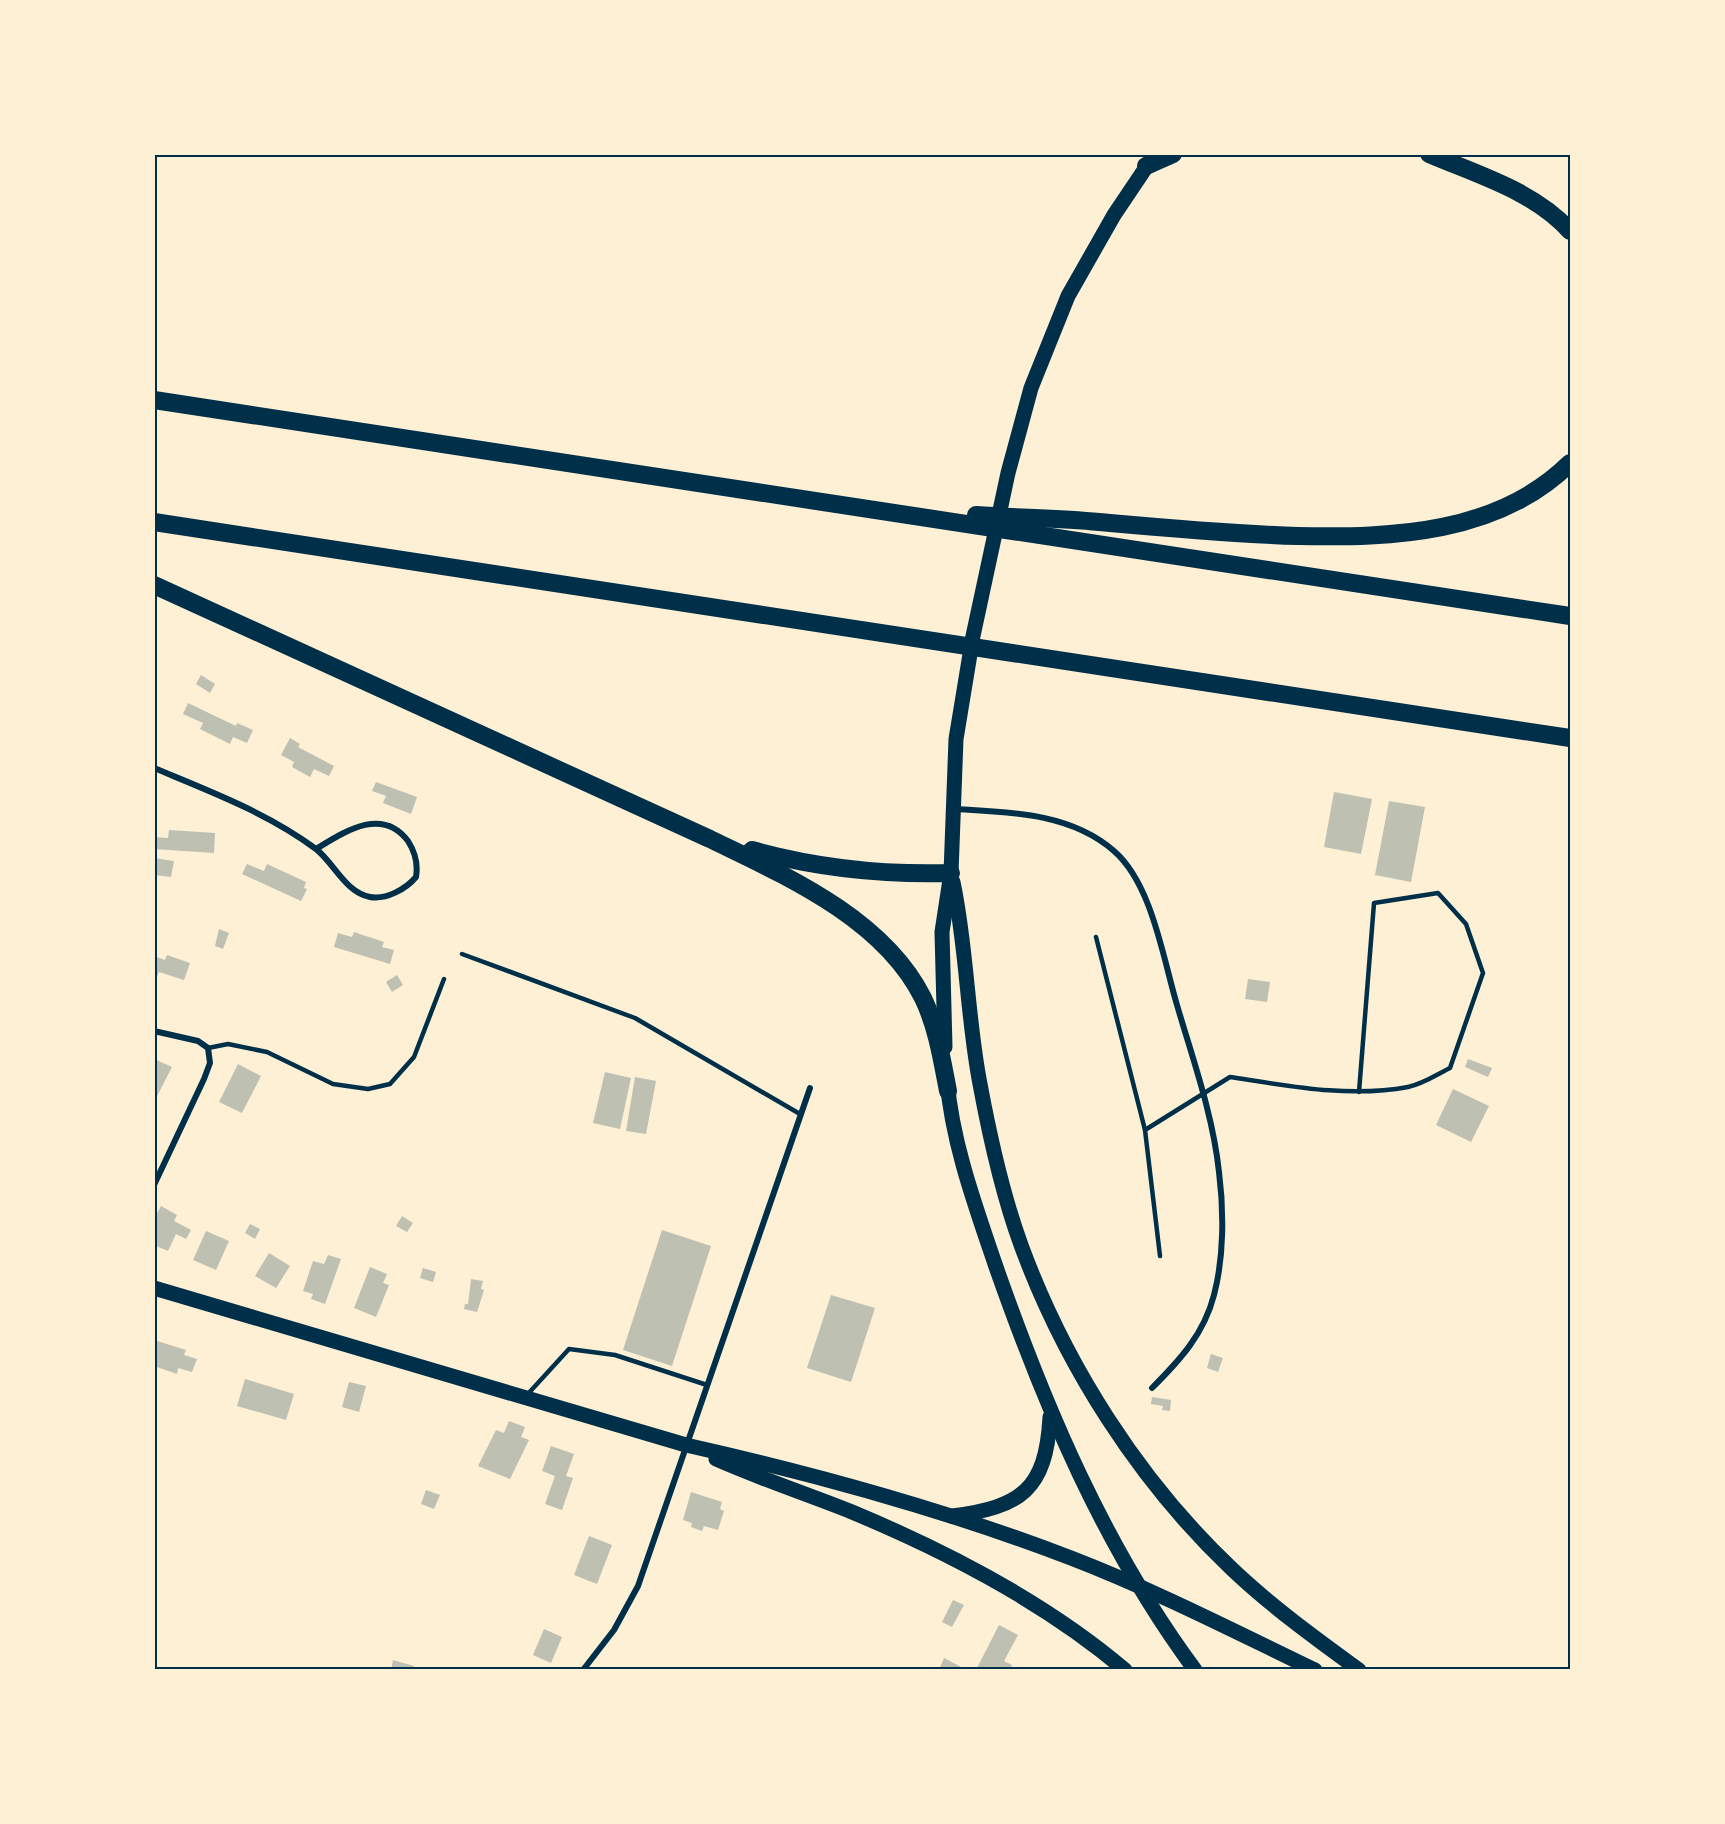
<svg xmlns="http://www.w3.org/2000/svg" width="1725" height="1824" font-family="'Source Sans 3',sans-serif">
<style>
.building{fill:#bec0b2}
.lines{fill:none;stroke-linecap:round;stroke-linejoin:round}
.service{stroke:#003049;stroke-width:4.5}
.minor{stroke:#003049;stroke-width:6}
.primary{stroke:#003049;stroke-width:15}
.motorway{stroke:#003049;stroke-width:18}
.neatline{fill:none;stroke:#003049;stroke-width:2}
</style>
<rect width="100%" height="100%" fill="#fdf0d5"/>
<g class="building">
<path d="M201,675L215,684L210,693L196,684Z"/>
<path d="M188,703L236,726L237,723L253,730L247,743L233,737L230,744L200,729L203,723L183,714Z"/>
<path d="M290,738L300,744L298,747L334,766L329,776L314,769L310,777L292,767L294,762L281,755Z"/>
<path d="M376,782L417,797L411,814L383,803L386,796L372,791Z"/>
<path d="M1334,792L1372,799L1361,854L1324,847Z"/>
<path d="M1389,801L1425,807L1411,882L1375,875Z"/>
<path d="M169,830L215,833L214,853L154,849V837L168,838Z"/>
<path d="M154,858L174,861L171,877L154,875Z"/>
<path d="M247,864L264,871L267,864L306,882L304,888L307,889L301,901L242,874Z"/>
<path d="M219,929L229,933L223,949L215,946Z"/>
<path d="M354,932L384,942L382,947L394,950L390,964L334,947L338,933L352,937Z"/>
<path d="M167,955L190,963L184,980L159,972L154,983V956L165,960Z"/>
<path d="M397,975L403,985L392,992L386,982Z"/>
<path d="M1248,979L1270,982L1267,1002L1245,999Z"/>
<path d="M154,1059L172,1067L154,1102Z"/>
<path d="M1468,1059L1492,1068L1488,1077L1465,1067Z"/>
<path d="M238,1064L261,1076L242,1113L219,1102Z"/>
<path d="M605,1072L631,1078L620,1129L593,1123Z"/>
<path d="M635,1077L656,1081L646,1134L626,1131Z"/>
<path d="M1453,1089L1489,1106L1471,1142L1436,1125Z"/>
<path d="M161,1206L177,1215L174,1221L191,1230L186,1239L176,1234L168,1251L154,1245V1219Z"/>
<path d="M402,1216L413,1223L407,1232L396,1226Z"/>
<path d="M250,1224L260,1229L255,1239L245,1233Z"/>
<path d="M662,1230L711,1246L672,1366L623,1350Z"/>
<path d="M206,1231L229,1241L216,1270L193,1260Z"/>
<path d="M269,1253L290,1266L276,1288L255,1276Z"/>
<path d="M328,1255L341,1259L325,1304L311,1299L313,1294L303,1291L313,1261L324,1264Z"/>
<path d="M370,1267L387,1274L383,1283L389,1285L376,1317L354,1308Z"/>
<path d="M423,1268L436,1272L433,1282L420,1278Z"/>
<path d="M471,1279L483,1281L481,1289L484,1290L477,1312L464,1309L465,1304H468Z"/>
<path d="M831,1295L875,1308L851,1382L807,1368Z"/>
<path d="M154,1340L186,1350L184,1355L197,1359L192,1372L178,1368L177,1374L154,1366Z"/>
<path d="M1211,1354L1223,1358L1218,1372L1207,1368Z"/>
<path d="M245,1379L294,1394L286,1420L237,1406Z"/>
<path d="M349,1382L366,1386L359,1412L342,1407Z"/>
<path d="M1152,1397L1171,1400L1170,1411L1162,1410L1163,1406L1151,1404Z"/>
<path d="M509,1421L525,1427L521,1437L529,1440L510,1479L478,1466L496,1430L504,1433Z"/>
<path d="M551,1446L574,1454L566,1476L573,1478L562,1510L545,1504L555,1476L542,1471Z"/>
<path d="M426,1490L440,1495L434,1509L421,1504Z"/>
<path d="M691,1492L722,1502L720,1509L724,1511L718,1530L704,1526L702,1531L691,1527L692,1523L683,1520Z"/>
<path d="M589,1536L612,1545L597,1584L574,1575Z"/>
<path d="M953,1600L964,1605L952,1627L942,1622Z"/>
<path d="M999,1625L1018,1635L1004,1661L1012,1665L1010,1670H976Z"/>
<path d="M544,1629L562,1637L551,1663L533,1655Z"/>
<path d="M944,1658L967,1670H939Z"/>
<path d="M393,1660L414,1666L413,1670H391Z"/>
</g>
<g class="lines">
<g class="service">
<path d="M1096,937L1145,1130"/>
<path d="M462,954L635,1018L800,1114"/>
<path d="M208,1048L228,1044L267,1052L333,1084L368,1089L390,1084L414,1057L444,979"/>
<path d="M1160,1256L1145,1130L1230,1077C1289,1086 1349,1098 1408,1087C1423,1084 1436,1075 1450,1068L1483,973L1466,924L1438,893L1374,903L1359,1092"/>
<path d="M526,1396L569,1349L615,1355L707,1385"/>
</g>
<g class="minor">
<path d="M154,768C209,791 268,813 316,849C334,863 345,892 370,897C386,900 406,889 416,877C418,865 415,852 408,841C382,806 344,832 316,849"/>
<path d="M955,809C1010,812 1071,813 1114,851C1152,884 1163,958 1177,1005C1193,1060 1213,1115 1219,1172C1224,1211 1224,1257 1214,1295C1204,1334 1180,1360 1152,1388"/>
<path d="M154,1031L198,1041L208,1048L210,1063L204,1079L154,1185"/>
<path d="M583,1670L614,1630L638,1586L810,1088"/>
</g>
<g class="primary">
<path d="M953,882C967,948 967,1017 980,1084C990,1138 1002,1193 1021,1245C1065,1365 1139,1481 1232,1569C1271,1606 1315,1638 1359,1670"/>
<path d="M945,1047L942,932L951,873L956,739L973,636L1008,473L1031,388L1068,296L1114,215L1153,157"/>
<path d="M947,1080C952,1142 975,1205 995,1264C1045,1407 1104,1547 1195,1670"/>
<path d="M154,1288L686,1445C815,1474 946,1510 1071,1558C1154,1590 1234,1631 1315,1670"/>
<path d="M716,1459C761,1479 807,1494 852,1512C948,1552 1045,1602 1125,1670"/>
<path d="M952,1516C1021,1507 1046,1490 1050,1417"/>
</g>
<g class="motorway">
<path d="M1429,154C1478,175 1534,191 1570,231"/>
<path d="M1146,166L1173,154"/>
<path d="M154,400L1570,616"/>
<path d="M976,515C1017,518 1058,518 1099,522C1166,528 1231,534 1298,536C1393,538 1498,534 1570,463"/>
<path d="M154,522L1570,738"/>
<path d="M154,585L710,839C786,876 883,918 923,998C937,1027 942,1060 948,1091"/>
<path d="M752,850C817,868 883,875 951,873"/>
</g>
</g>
<rect width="1725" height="1824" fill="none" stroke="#fdf0d5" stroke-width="312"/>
<rect x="156" y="156" width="1413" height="1512" class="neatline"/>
</svg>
